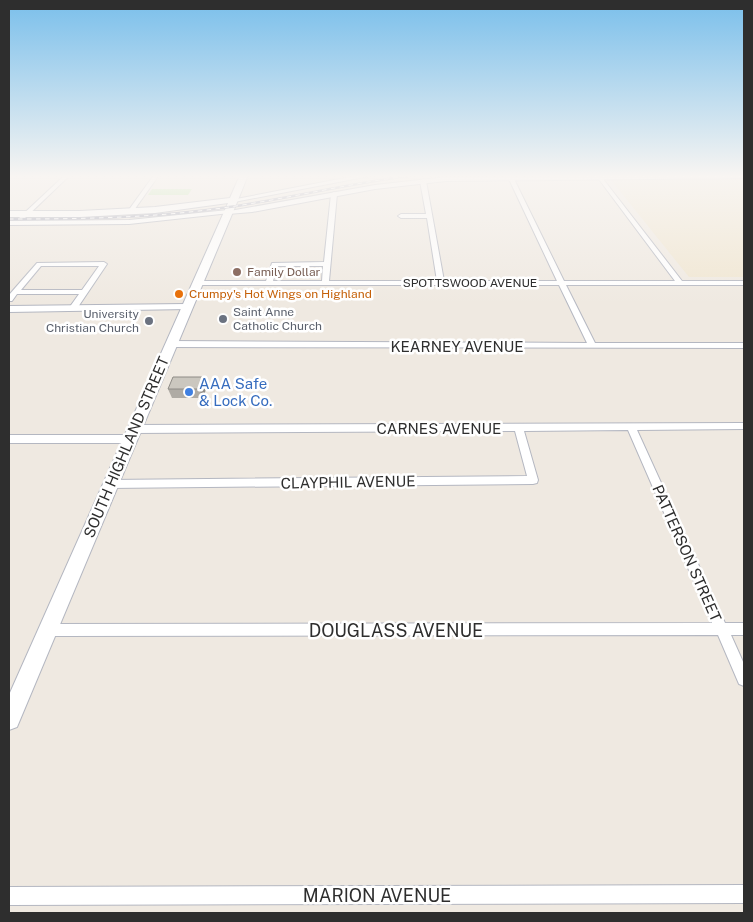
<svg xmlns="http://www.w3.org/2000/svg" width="753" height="922" font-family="'Public Sans',sans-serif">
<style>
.education{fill:#f0e6d1}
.green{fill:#b6e59e}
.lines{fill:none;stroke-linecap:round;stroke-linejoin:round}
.minor-casing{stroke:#b4b7c1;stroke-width:2}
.tertiary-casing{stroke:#b4b7c1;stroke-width:2}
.secondary-casing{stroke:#b4b7c1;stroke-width:2}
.minor{fill:#fff;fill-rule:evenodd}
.tertiary{fill:#fff;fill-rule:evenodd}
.secondary{fill:#fff;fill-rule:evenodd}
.rail-casing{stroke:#a3a6b8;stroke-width:2.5}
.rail{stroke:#fff;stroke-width:1;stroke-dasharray:4.5;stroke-linecap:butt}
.wall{fill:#afaba4}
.shaded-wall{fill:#8e8b86}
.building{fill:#cbc7bf;stroke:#8e8b86}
.education-dot{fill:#8d6e63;stroke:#fff;stroke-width:2}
.food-dot{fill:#e8710a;stroke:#fff;stroke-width:2}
.worship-dot{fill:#6b7280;stroke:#fff;stroke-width:2}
.shop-dot{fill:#3f7fe0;stroke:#fff;stroke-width:2}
.labels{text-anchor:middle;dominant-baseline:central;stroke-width:5;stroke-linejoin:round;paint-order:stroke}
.far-education-label{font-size:12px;fill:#785e54;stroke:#fff;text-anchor:start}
.far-street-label{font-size:12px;fill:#2e2e2e;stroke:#fff}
.far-food-label{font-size:12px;fill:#c56008;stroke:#fff;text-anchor:start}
.far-worship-label{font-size:12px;fill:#5b616d;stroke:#fff;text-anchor:start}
.street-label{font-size:15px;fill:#2e2e2e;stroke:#fff}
.shop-label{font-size:15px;fill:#366cbe;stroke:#fff;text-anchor:start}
.near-street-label{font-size:18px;fill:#2e2e2e;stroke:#fff}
</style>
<rect width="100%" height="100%" fill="#efe9e1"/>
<path class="education" d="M607,175H744V277H689Z"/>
<path class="green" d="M152,189H192L188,195H148Z"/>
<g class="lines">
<defs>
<g id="minor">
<path d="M65,175H70L23,220H19V218Z"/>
<path d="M154,175H159L132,213H128V211Z"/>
<path d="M507,175H512L564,281H675L598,178L600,175L682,281H744V285H566L595,343H744V348L170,347L166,344L170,341L587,343L559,285H196L193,283L196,281H266L272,263L324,262L331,194L334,192L337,194L329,281H437L427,218H401L398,216L401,214H426L420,181L423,179L426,181L444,281H557ZM277,266H323L322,281H273Z"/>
<path d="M228,210L231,212L230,213L129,224L9,225V221L129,220Z"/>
<path d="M104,262L107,264L76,310H70L69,308L79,294H17L12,301H9V295L37,263ZM41,266H99L82,290H21Z"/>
<path d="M744,423V429L637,430L725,623H744V635H731L744,664V686L739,684L718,635L48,636L43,635L42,630L43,625L48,624L712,623L628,430L524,431L538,480L537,483L533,484L109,488L105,487L104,484L105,481L109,480L527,476L515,431L134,433L129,429L134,425Z"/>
<path d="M9,435H129L134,439L129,443H9Z"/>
<path d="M744,885V903L9,905V887Z"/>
</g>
<g id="tertiary">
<path d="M360,175H375L234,202L231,200Z"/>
<path d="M744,175V178L446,181L375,189L252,212L228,214L224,212L375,185L446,177Z"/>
<path d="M186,304L189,305V309L9,312V306Z"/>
</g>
<path id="secondary" d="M240,175H248L238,200L17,727L9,730V695L228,203L155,213L80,217H9V211H80L155,207L230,198Z"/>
</defs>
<use href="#minor" class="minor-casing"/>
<use href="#tertiary" class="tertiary-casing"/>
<use href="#secondary" class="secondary-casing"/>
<use href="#minor" class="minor"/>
<use href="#tertiary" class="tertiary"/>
<use href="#secondary" class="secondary"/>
<defs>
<path id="rail" d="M9,219C83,219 156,218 229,207C292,198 354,182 417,175"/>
</defs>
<use href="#rail" class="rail-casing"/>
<use href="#rail" class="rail"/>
</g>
<path class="wall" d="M204,377L207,386L203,398H172L168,389Z"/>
<path class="shaded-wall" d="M204,377L207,386L203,398L199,389Z"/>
<path class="building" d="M173,377H204L199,389H168Z"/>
<linearGradient id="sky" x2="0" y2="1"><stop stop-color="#7abfeb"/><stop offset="0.58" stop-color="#f8f5f2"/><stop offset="1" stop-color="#f8f5f2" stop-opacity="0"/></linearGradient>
<rect width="753" height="304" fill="url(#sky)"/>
<circle class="education-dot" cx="237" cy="272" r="5"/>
<circle class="food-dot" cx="179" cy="294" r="5"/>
<g class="worship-dot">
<circle cx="223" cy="319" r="5"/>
<circle cx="149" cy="321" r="5"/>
</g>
<circle class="shop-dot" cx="189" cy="392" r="5"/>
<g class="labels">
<g class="far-education-label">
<text x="247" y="272">Family Dollar</text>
</g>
<g class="far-street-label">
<text x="470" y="283">SPOTTSWOOD AVENUE</text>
</g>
<g class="far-food-label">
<text x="189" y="294">Crumpy's Hot Wings on Highland</text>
</g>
<g class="far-worship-label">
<text x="233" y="312">Saint Anne<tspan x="233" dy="14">Catholic Church</tspan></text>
<text x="139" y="314" text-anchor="end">University<tspan x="139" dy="14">Christian Church</tspan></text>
</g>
<g class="street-label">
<text x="457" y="346">KEARNEY AVENUE</text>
<text x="439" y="428">CARNES AVENUE</text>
<text transform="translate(126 447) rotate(-67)">SOUTH HIGHLAND STREET</text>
<text transform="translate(348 482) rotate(-1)">CLAYPHIL AVENUE</text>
<text transform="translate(687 553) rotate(66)">PATTERSON STREET</text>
</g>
<g class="shop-label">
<text x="199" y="383">AAA Safe<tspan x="199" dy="17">&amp; Lock Co.</tspan></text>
</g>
<g class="near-street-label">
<text x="396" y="630">DOUGLASS AVENUE</text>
<text x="377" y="895">MARION AVENUE</text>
</g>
</g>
<rect width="753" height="922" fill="none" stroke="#2e2e2e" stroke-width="20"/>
</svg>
